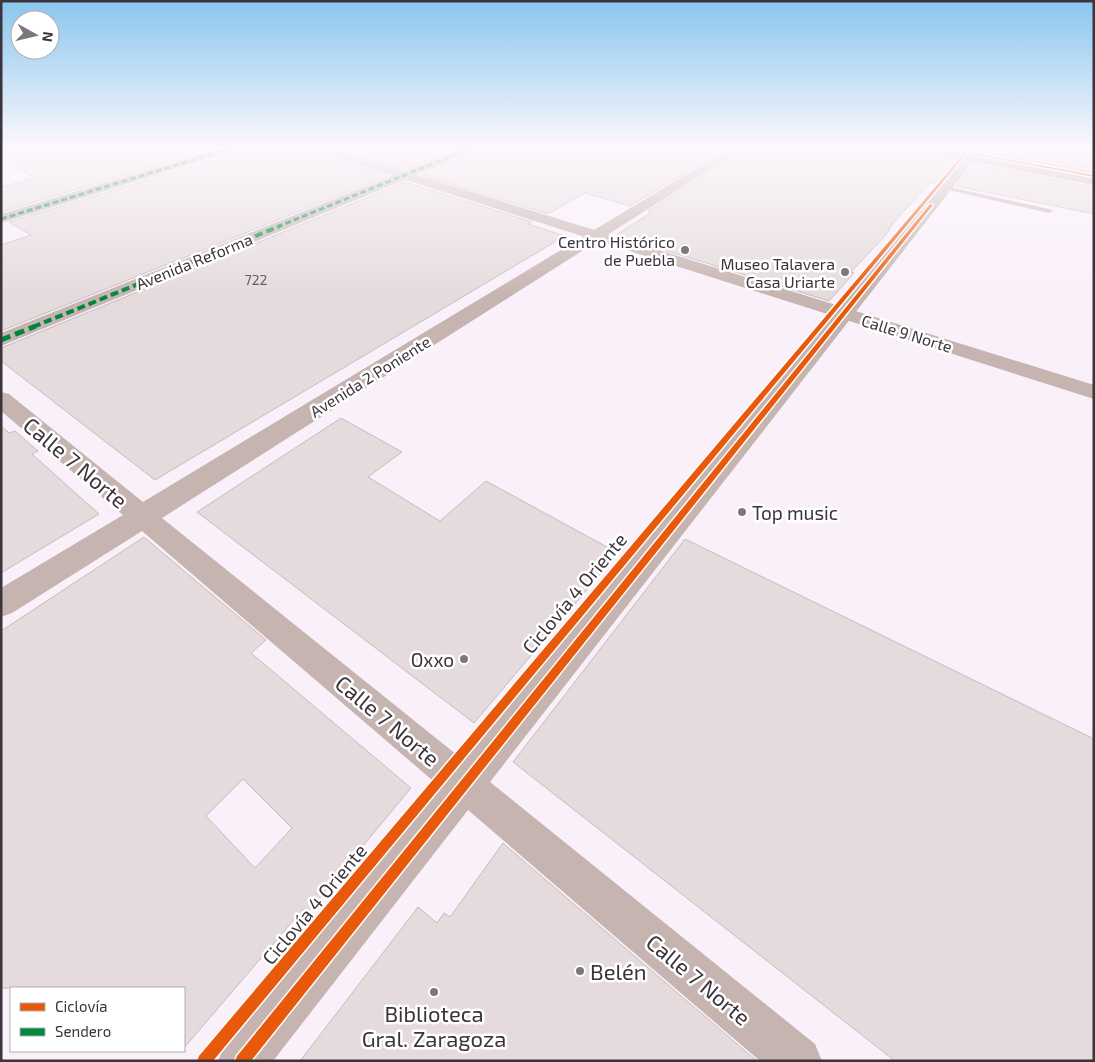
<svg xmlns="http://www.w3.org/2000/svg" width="1095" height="1062" font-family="'Exo 2',sans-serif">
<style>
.building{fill:#e5dbdc;stroke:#c6bcbe;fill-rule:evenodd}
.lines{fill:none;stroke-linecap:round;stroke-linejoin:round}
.service{fill:#c6b4b0;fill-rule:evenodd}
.minor{fill:#c6b4b0;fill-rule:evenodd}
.tertiary{fill:#c6b4b0;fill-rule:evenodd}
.secondary{fill:#c6b3af;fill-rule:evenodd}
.primary{fill:#beaaa6;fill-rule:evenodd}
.quiet-far2{stroke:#00873e;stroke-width:3;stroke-dasharray:6 3;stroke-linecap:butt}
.quiet-far1{stroke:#00873e;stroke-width:4;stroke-dasharray:8 4;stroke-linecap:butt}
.quiet{stroke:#00873e;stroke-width:5;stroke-dasharray:10 5;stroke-linecap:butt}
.cycleway-casing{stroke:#fff;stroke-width:3}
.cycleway{fill:#e8590c;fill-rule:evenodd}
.poi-dot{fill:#7e767e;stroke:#fff;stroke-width:2}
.labels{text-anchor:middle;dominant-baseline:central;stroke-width:5;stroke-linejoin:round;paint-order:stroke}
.far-number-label{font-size:14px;fill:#665e64}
.far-poi-label{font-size:16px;fill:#3c343c;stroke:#fff;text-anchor:end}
.far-street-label{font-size:16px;fill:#3c343c;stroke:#fff}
.poi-label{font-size:19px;fill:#3c343c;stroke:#fff;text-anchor:start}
.street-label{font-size:19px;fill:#3c343c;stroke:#fff}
.near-street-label{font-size:22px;fill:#3c343c;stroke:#fff}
.near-poi-label{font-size:22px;fill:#3c343c;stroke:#fff;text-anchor:start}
</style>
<rect width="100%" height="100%" fill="#faf0fa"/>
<g class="building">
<path d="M1,148H215L1,212V187L36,178L1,160Z"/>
<path d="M239,148H311L314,153L387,176L1,331V245L31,235L9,222L236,153Z"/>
<path d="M335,148H457L404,169Z"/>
<path d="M479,148H727L630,206L585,193L548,214L422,175L476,153Z"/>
<path d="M746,148H899L958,161L939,184L931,182L894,222L885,236L851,272L854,273L829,301L616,235L652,212L648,211Z"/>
<path d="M1033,148H1061L1094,153V169L1025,157Z"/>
<path d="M973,164L1094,187V214L956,186Z"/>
<path d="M405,182L532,222L528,224L565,236L155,480L1,361V348Z"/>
<path d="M341,418L402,452L368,477L440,521L486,481L618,553L474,723L197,512Z"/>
<path d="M1,426L9,433L15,431L38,451L32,454L99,514L1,573Z"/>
<path d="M144,537L266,640L251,653L411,788L307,913L303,909L184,1048V988H1V631ZM243,779L292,828L255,868L206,816Z"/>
<path d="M685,539L1094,739V1061H895L513,762Z"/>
<path d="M503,843L526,863L757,1061H300L418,907L437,923L444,913L450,917Z"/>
</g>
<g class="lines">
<g class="service">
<path d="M953,148H964L1094,171V175Z"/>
<path d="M1082,148H1094V151Z"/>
<path d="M945,186L1049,209L1053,211L1049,213L943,189V187Z"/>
</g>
<g class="minor">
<path d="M220,148H237L235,151L1,223V214Z"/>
<path d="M461,148H477L475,151L1,346V333Z"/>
<path d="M730,148H744L162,518L462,759L966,154H974L976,157L974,160L490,782L815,1044L822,1061H760L468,810L273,1061H218L225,1044L439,786L142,531L12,613L1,617V588L123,515L1,411V392L9,394L143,502Z"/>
</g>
<path class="tertiary" d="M313,148H330L1094,385V399L315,151Z"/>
<g class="secondary">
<path d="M972,148H985L974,160H966L964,157Z"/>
<path d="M1011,148H1023L1016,159L1012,160L1006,156Z"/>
</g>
<path class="primary" d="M914,148H937L1094,177V185L920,152Z"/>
<g class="quiet-far2">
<path d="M1,219L231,148"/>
<path d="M277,227L471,148"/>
</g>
<path class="quiet-far1" d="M33,327L280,226"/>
<path class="quiet" d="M1,340L36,326"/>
<defs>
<g id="cycleway">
<path d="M942,148H947L966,151L969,148H971L969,152L1094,175V177L967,153L213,1061H197L199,1056L964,153Z"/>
<path d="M930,204L933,205L251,1061H235L237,1056Z"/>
</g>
</defs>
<use href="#cycleway" class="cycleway-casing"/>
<use href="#cycleway" class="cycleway"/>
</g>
<linearGradient id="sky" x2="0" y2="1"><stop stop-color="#89c6ee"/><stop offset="0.5" stop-color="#fdf8fd"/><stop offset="1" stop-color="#fdf8fd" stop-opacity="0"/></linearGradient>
<rect width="1095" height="296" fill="url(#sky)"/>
<g class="poi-dot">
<circle cx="685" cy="250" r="5"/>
<circle cx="845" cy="272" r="5"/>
<circle cx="742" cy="512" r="5"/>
<circle cx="464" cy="659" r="5"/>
<circle cx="580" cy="971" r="5"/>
<circle cx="434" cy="992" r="5"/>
</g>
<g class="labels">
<g class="far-number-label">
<text x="256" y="279">722</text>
</g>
<g class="far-poi-label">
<text x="675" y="241">Centro Histórico<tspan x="675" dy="18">de Puebla</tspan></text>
<text x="835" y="263">Museo Talavera<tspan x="835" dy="18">Casa Uriarte</tspan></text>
</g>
<g class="far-street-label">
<text transform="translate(194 261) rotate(-22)">Avenida Reforma</text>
<text transform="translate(907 333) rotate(17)">Calle 9 Norte</text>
<text transform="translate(370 376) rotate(-32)">Avenida 2 Poniente</text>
</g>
<g class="poi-label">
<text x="752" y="512">Top music</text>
<text x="454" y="659" text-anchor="end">Oxxo</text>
</g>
<g class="street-label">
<text transform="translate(574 593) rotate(-50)">Ciclovía 4 Oriente</text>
<text transform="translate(314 904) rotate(-50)">Ciclovía 4 Oriente</text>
</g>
<g class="near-street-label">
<text transform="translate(76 462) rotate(40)">Calle 7 Norte</text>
<text transform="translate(388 720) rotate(40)">Calle 7 Norte</text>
<text transform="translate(699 979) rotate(40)">Calle 7 Norte</text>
</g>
<g class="near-poi-label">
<text x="590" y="971">Belén</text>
<text x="434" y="1013" text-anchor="middle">Biblioteca<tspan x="434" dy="25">Gral. Zaragoza</tspan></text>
</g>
</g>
<rect width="1095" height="1062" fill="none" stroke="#3c343c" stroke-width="5"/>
<rect x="10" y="987" width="175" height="65" fill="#ffffff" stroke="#b1aeb1"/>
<rect x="20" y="1003" width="25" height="8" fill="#e8590c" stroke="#b1aeb1"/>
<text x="55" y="1012" font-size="15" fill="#3c343c">Ciclovía</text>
<rect x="20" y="1028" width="25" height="8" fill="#00873e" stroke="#b1aeb1"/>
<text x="55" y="1037" font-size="15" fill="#3c343c">Sendero</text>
<g transform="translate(35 35) rotate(98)"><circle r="24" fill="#ffffff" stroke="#b1aeb1"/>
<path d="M0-4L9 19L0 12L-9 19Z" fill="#7e767e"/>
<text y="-8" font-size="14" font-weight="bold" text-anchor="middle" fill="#3c343c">N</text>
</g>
</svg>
